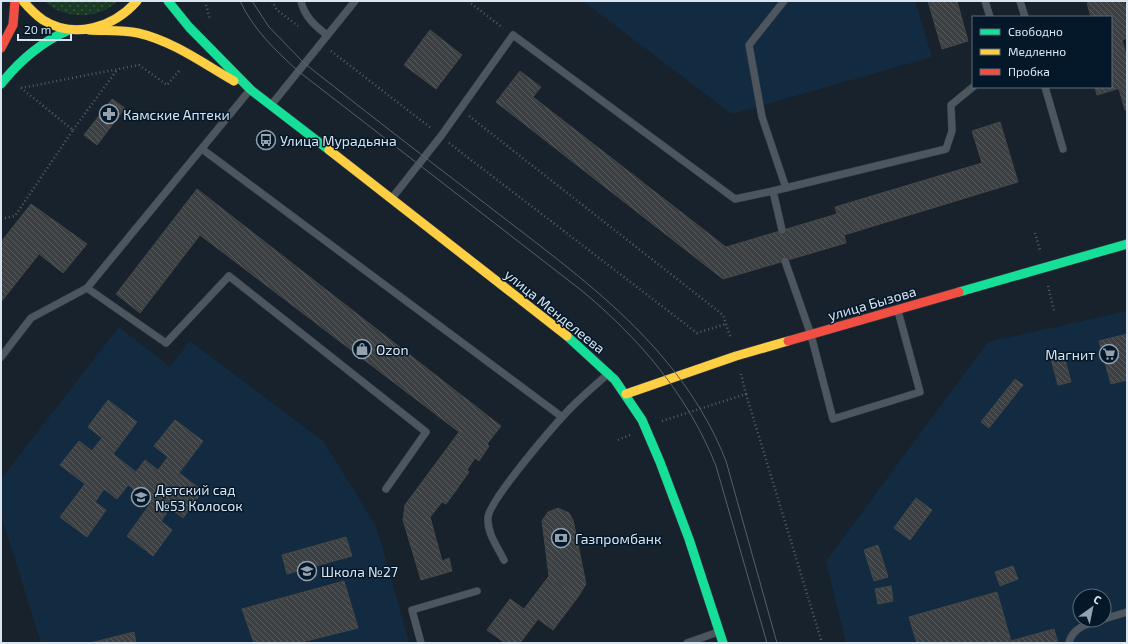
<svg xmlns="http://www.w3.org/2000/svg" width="1128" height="644" font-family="'Exo 2',sans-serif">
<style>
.built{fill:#132b41;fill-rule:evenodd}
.grass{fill:url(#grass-dots)}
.building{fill:url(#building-back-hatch);stroke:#454747}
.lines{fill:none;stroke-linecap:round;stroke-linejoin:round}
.lane-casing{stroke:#374048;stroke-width:8}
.fast-casing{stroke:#374048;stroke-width:10}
.slow-casing{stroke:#374048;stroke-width:10}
.jam-casing{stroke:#374048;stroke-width:10}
.path{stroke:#575e65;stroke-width:2.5;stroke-dasharray:1 3;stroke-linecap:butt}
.lane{stroke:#4d565e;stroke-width:7}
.fast{stroke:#16e098;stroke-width:9}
.slow{stroke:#ffcf43;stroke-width:9}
.jam{stroke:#f24e42;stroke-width:9}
.tram{stroke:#586067;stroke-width:1}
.labels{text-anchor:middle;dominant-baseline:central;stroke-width:3;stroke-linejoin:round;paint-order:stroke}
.poi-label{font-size:14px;fill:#d9e6f2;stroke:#05182a;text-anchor:start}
.street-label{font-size:14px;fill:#d9e6f2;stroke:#05182a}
</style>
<defs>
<pattern id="grass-dots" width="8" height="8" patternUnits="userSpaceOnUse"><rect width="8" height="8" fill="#1a3a25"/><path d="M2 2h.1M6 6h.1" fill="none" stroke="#3b5645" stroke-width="1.8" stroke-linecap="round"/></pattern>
<pattern id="building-back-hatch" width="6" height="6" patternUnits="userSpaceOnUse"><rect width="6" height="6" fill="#3d4042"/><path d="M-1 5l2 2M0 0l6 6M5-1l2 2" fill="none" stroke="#585c5e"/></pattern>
</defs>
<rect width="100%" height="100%" fill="#17222c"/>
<g class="built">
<path d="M583,1H915L932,57L732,114Z"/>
<path d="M1127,311V643H846L826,561L988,342ZM1080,596H1104V620H1080Z"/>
<path d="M119,327L170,367L190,341L324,442L377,528L409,643H41L1,515V479Z"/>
</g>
<path class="grass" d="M44,1H118C98,20 64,20 44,1Z"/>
<g class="building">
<path d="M928,1H957L968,41L942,49Z"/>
<path d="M1092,1H1124L1127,11V38L1122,40L1127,58V86L1097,95L1095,87H1111V17H1091L1087,3Z"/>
<path d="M430,30L462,55L436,89L404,65Z"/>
<path d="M520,71L541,87L533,97L726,247L837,214L835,207L982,163L972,131L1000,122L1018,182L844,235L846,243L723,279L496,102Z"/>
<path d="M1127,86V110H1125L1119,89Z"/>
<path d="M112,99L125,108L97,145L84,135Z"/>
<path d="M197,189L501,426L487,444L489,446L479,461L475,458L467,470L469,472L446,504L442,502L430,517L442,561L449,558L452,571L421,580L403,520L405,505L459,432L200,235L140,313L116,294Z"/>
<path d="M31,204L87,244L63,273L39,254L1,302V242Z"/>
<path d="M1127,334V380L1111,384L1099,341Z"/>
<path d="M1063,352L1071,382L1058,385L1050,355Z"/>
<path d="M1015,379L1023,385L989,428L981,422Z"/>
<path d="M108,400L137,422L113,454L136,472L145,460L158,470L168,457L154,446L175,420L203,441L179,473L203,491L183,518L170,508L161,521L172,530L153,556L127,536L151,503L128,485L117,499L104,489L95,502L106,510L87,537L60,517L85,484L60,465L79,441L92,451L102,438L88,427Z"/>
<path d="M916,498L932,510L910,540L894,528Z"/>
<path d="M558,508L569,513L573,520L586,584L578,597L549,576L542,521L548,512Z"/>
<path d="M346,537L352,556L287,574L282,555Z"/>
<path d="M878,545L888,577L874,581L864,550Z"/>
<path d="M1013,566L1018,579L1000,586L995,572Z"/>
<path d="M549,576L578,597L553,630L538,619L520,643H505L487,630L510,599L524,609Z"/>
<path d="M344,581L358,628L298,643H254L242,609Z"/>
<path d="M891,586L893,601L878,604L875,589Z"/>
<path d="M997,592L1011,641L1054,629L1058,643H917L909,617Z"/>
<path d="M134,632L136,643H94V642Z"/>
</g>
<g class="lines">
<defs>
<g id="lane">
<path d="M301,1C304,16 315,26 327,35"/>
<path d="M784,1L749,45L762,117L786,188"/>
<path d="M985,1L990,17"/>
<path d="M1020,1L1025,17"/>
<path d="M1045,87L1063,149"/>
<path d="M272,104L355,1"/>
<path d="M202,149L562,417"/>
<path d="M773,191L946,149L952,131L951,105L973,87"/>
<path d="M392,198L441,136L513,35L735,199L773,191L782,230"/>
<path d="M785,261L811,335L833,419L920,392L898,311"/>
<path d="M87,288L166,343L229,276L426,432L386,489"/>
<path d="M1,357L31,318L87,288L249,91"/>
<path d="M504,560C497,546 487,533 488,518C488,501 563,414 579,400C589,390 599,382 609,373"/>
<path d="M1104,619L1127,612"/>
<path d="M421,643L412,610L477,591"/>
<path d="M687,643L718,632"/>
<path d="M1069,643C1072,628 1087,624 1100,620"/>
</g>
<g id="fast">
<path d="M168,1L189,27L251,90L329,150"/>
<path d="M1,84C20,60 41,42 69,30"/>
<path d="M959,292L1127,244"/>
<path d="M567,336L615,380L642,420L660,462L689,539L723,643"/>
</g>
<g id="slow">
<path d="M23,1C29,8 36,15 43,20C75,40 114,27 137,1"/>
<path d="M89,30C105,31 122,30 138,33C173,41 204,64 234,81"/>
<path d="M329,150L567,336"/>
<path d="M626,394L736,356L788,341"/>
</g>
<g id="jam">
<path d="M1,48L13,25L15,1"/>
<path d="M788,341L959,292"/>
</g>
</defs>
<use href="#lane" class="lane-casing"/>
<use href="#fast" class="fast-casing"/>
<use href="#slow" class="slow-casing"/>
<use href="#jam" class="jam-casing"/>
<g class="path">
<path d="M205,1L210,20"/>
<path d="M272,1L277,10L298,26"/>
<path d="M468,1L503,28"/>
<path d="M331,51L431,128"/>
<path d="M21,88L139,65L167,85L179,71"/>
<path d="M469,116L723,315L731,339"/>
<path d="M73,130L117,70"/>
<path d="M449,143L697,333L726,324"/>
<path d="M1,219L15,216L73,130L21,88"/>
<path d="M1035,233L1040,250"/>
<path d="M1048,286L1054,311"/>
<path d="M746,394L822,643"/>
<path d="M662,421L746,394L741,374"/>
<path d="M618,440L630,435"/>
</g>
<use href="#lane" class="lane"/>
<use href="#fast" class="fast"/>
<use href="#slow" class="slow"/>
<use href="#jam" class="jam"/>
<g class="tram">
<path d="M240,1C253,29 275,50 298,71L581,290C639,338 688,395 716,466L767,643"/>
<path d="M252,1L269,27L304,63C366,112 428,160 491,208C584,280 681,347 726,461L777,643"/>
</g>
</g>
<defs>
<symbol id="pharmacy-ring" viewBox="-11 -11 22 22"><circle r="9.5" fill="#05182a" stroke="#95a1ad" stroke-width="1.5"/><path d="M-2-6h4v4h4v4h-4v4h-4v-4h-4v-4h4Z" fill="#95a1ad"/></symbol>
<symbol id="bus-ring" viewBox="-11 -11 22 22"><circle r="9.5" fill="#05182a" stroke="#95a1ad" stroke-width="1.5"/><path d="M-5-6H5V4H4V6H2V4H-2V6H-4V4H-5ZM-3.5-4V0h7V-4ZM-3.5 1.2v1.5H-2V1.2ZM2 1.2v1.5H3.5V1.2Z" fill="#95a1ad"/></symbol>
<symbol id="shop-ring" viewBox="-11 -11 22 22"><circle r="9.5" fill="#05182a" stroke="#95a1ad" stroke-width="1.5"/><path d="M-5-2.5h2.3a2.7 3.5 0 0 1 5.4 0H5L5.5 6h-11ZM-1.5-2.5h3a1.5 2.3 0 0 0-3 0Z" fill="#95a1ad"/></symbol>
<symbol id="supermarket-ring" viewBox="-11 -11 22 22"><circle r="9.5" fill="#05182a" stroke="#95a1ad" stroke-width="1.5"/><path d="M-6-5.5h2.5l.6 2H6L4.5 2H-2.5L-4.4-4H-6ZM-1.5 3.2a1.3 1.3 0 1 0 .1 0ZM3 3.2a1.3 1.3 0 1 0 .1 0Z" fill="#95a1ad"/></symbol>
<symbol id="school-ring" viewBox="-11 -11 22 22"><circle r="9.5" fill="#05182a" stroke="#95a1ad" stroke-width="1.5"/><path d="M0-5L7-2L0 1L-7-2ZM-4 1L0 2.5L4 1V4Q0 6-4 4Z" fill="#95a1ad"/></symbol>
<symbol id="bank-ring" viewBox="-11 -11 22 22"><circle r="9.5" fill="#05182a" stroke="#95a1ad" stroke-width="1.5"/><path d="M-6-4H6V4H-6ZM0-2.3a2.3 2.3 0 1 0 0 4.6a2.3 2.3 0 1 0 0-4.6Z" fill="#95a1ad"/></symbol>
</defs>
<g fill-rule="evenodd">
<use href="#pharmacy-ring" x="98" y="103" width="22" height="22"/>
<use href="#bus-ring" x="255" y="129" width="22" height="22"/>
<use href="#shop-ring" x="351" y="338" width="22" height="22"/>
<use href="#supermarket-ring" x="1098" y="343" width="22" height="22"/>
<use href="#school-ring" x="130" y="486" width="22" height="22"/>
<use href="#bank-ring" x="550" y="527" width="22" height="22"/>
<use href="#school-ring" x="296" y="560" width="22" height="22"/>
</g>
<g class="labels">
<g class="poi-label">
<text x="123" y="114">Камские Аптеки</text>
<text x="280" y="140">Улица Мурадьяна</text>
<text x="376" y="349">Ozon</text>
<text x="1095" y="354" text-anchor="end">Магнит</text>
<text x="155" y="489">Детский сад<tspan x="155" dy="16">№53 Колосок</tspan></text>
<text x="575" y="538">Газпромбанк</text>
<text x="321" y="571">Школа №27</text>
</g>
<g class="street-label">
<text transform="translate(872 303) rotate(-16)">улица Бызова</text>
<text transform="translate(555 311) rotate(39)">улица Менделеева</text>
</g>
</g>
<rect width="1128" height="644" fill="none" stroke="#d9e6f2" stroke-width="4"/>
<rect x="972" y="16" width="140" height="72" fill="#05182a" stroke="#5a6a7a"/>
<rect x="980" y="29" width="20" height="6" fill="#16e098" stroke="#5a6a7a"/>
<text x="1008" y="36" font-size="12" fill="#d9e6f2">Свободно</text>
<rect x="980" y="49" width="20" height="6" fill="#ffcf43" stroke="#5a6a7a"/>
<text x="1008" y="56" font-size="12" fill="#d9e6f2">Медленно</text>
<rect x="980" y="69" width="20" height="6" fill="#f24e42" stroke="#5a6a7a"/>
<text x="1008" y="76" font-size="12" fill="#d9e6f2">Пробка</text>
<g transform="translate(1092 608) rotate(33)"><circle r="19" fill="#05182a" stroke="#5a6a7a"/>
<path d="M0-3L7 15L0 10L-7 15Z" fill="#95a1ad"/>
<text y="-6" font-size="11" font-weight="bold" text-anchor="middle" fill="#d9e6f2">С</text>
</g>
<path d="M18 34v6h53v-6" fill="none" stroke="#d9e6f2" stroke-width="2"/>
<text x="24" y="34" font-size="12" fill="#d9e6f2" stroke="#05182a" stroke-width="3" paint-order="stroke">20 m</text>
</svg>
